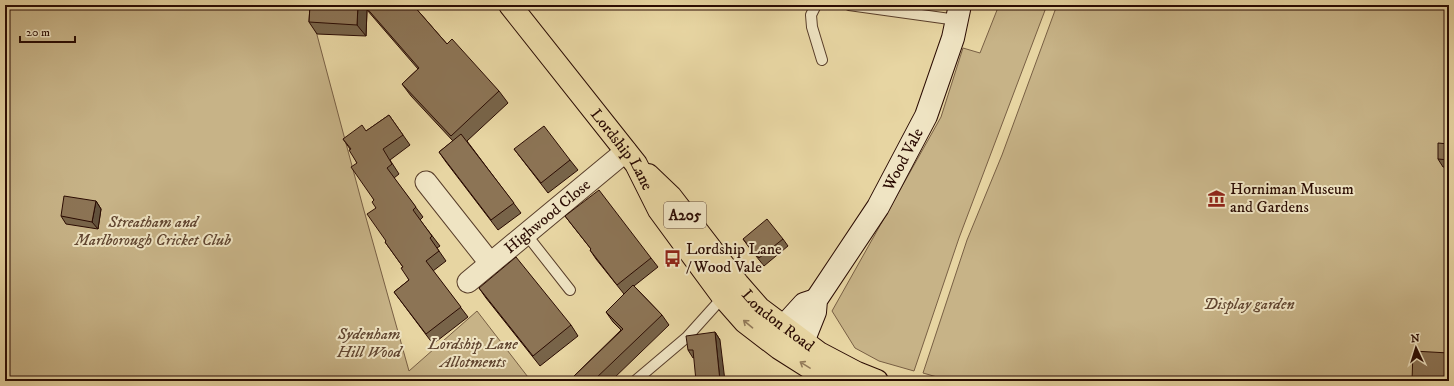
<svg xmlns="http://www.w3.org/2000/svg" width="1454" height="386" font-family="'IM FELL DW Pica',serif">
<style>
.green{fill:#c7b387;stroke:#785f44}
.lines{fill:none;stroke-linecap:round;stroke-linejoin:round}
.lane-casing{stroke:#593e2a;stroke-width:12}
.street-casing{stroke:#593e2a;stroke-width:23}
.secondary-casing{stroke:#2a0b02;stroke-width:24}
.highway-casing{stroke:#2a0b02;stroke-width:24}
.lane{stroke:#efe4c3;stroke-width:10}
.street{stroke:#efe4c3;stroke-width:21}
.secondary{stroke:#efe4c3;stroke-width:22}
.highway{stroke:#e7d5a2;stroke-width:22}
.wall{fill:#786449;stroke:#2a0b02}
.shaded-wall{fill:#62513c;stroke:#2a0b02}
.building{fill:#8c7455;stroke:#2a0b02}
.oneway{stroke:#927a5a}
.labels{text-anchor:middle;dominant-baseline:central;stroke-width:4;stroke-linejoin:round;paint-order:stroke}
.shield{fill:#efe4c3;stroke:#654c3c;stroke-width:1}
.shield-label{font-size:15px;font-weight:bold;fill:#2a0b02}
.street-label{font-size:16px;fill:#2a0b02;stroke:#efe4c3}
.poi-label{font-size:16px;fill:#2a0b02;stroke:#efe4c3;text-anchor:start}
.park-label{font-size:16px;font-style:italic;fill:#614631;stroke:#efe4c3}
</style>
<rect width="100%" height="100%" fill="#e7d5a2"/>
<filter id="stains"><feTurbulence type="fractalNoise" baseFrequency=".005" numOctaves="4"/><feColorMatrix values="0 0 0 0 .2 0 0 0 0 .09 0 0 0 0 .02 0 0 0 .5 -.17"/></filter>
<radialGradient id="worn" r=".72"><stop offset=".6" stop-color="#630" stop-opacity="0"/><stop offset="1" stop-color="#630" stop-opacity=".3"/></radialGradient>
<g class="green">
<path d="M5,5H309L363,207L409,371L477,311L531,381H5Z"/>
<path d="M999,5H1047L959,238L914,371L879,361L855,348L832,311L941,117L963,48L980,53Z"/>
<path d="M1057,5H1449V381H951L923,373L967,240L1002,155Z"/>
</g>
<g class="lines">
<defs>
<g id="lane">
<path d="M816,5L811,15L812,27L822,60"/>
<path d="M849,5L957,20"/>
<path d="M526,234L570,290"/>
<path d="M635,381L687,337L723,297"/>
</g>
<g id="street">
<path d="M426,182L490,263"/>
<path id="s1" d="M468,282L626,151"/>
</g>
<g id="secondary">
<path d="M784,326L804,304L816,300"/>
<path id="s2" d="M803,342L815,312L816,300L878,207L926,116L953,38L960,5"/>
</g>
<g id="highway">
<path id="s3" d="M510,5L636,164L659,210L723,297L745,322L779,348L831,381"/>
<path id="s4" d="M648,175L671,197L738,284L759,308L819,353L857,373L877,381"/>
</g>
</defs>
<use href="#lane" class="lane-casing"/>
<use href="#street" class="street-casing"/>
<use href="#secondary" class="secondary-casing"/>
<use href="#highway" class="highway-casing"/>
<use href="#lane" class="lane"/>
<use href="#street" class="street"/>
<use href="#secondary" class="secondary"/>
<use href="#highway" class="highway"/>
</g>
<g class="wall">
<path d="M310,5H413L447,44L499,91L508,103L467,141L521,213L498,230L446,162L439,152L453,141L411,96L402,84L418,69L367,10L366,36L317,34L309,22Z"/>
<path d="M389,115L410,145L390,160L399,174L394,178L423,217L420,220L440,246L437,248L446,261L433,271L468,317L433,344L394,292L409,280L403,267L385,242L386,241L376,208L374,200L357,163L350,149L343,139L366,131Z"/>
<path d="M1449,144V167H1443L1438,159Z"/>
<path d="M514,149L570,160L578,170L548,193Z"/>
<path d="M96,201L101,209L98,229L66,224L61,216Z"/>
<path d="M565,216L651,258L658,267L634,286L662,315L669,325L611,381H574L572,378L621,330L613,322L606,312L627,291L624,294L596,259L590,250L591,249L572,225Z"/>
<path d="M743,239H783L788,246L764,266L748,246Z"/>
<path d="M479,288L571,325L578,336L540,366L486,298Z"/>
<path d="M715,332L720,340L693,358L688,350Z"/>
</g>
<g class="shaded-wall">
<path d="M358,5H363L367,10L366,36L357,25Z"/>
<path d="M96,201L101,209L98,229L92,222Z"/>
<path d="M715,332L720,340L725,381H720Z"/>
</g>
<g class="building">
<path d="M310,5H358L357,25L309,22Z"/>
<path d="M364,5H413L447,44L452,39L499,91L451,136L402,84L419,68Z"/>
<path d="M389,115L403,135L383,149L392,164L387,168L416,207L413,210L432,236L430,238L439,251L426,261L461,307L426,334L394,292L409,280L401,268L403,267L385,242L386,241L367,214L376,208L372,202L374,200L351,167L357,163L349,150L351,149L343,139L362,125L366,131Z"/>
<path d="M544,126L570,160L541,183L514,149Z"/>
<path d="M461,134L514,203L491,220L439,152Z"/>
<path d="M1438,143L1449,144V160L1438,159Z"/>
<path d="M599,190L651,258L617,285L590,250L591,249L565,216Z"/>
<path d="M64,196L96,201L92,222L61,216Z"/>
<path d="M767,219L783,239L759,258L743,239Z"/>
<path d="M516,257L571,325L533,356L479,288Z"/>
<path d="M633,285L662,315L593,381H574L572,378L623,329L606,312Z"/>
<path d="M715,332L720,381H696L693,350H688L686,336Z"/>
<path d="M1413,351L1449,353V381H1412Z"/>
</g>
<defs><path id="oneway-shaft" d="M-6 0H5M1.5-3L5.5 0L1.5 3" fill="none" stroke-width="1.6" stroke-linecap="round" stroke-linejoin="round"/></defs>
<g class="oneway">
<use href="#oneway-shaft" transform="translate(748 324) rotate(-140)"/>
<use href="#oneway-shaft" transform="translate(805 365) rotate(-148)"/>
</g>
<defs>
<symbol id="museum-bare" viewBox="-9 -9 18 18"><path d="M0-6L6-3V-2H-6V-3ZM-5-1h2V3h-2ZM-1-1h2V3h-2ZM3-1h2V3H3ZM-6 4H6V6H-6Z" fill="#8f2418" stroke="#efe4c3" stroke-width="2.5" paint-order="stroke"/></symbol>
<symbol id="bus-bare" viewBox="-9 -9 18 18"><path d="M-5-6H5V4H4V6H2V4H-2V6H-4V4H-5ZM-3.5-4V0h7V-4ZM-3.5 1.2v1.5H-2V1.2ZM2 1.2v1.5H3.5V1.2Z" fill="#8f2418" stroke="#efe4c3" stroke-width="2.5" paint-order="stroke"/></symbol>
</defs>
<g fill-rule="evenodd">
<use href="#museum-bare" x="1204" y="186" width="25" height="25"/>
<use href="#bus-bare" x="660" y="246" width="25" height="25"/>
</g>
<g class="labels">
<rect class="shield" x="664" y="202" width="42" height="26" rx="3"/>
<g class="shield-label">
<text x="685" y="215">A205</text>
</g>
<g class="street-label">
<text stroke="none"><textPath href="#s3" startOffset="183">Lordship Lane</textPath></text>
<text stroke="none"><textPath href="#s2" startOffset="210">Wood Vale</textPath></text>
<text stroke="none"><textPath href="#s1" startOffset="103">Highwood Close</textPath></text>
<text stroke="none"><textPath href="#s4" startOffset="196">London Road</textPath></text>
</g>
<g class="poi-label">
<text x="1230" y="189">Horniman Museum<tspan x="1230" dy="18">and Gardens</tspan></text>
<text x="686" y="249">Lordship Lane<tspan x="686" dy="18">/ Wood Vale</tspan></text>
</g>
<g class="park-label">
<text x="153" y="222">Streatham and<tspan x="153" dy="18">Marlborough Cricket Club</tspan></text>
<text x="1249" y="304">Display garden</text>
<text x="369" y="334">Sydenham<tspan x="369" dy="18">Hill Wood</tspan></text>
<text x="473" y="344">Lordship Lane<tspan x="473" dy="18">Allotments</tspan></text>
</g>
</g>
<rect width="1454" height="386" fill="none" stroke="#e7d5a2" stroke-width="20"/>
<rect x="6" y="6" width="1442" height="374" fill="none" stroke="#2a0b02" stroke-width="2"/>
<rect x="10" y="10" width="1434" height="366" fill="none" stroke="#2a0b02"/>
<g transform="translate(1416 348) rotate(356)" stroke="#efe4c3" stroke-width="3" paint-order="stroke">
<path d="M0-3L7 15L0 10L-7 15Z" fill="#2a0b02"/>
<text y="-6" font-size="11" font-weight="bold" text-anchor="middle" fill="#2a0b02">N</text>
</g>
<path d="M20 36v6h55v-6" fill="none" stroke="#2a0b02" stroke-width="2"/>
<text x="26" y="36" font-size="12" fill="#2a0b02" stroke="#efe4c3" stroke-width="3" paint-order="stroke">20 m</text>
<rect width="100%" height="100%" filter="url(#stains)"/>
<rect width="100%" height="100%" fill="url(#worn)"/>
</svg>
